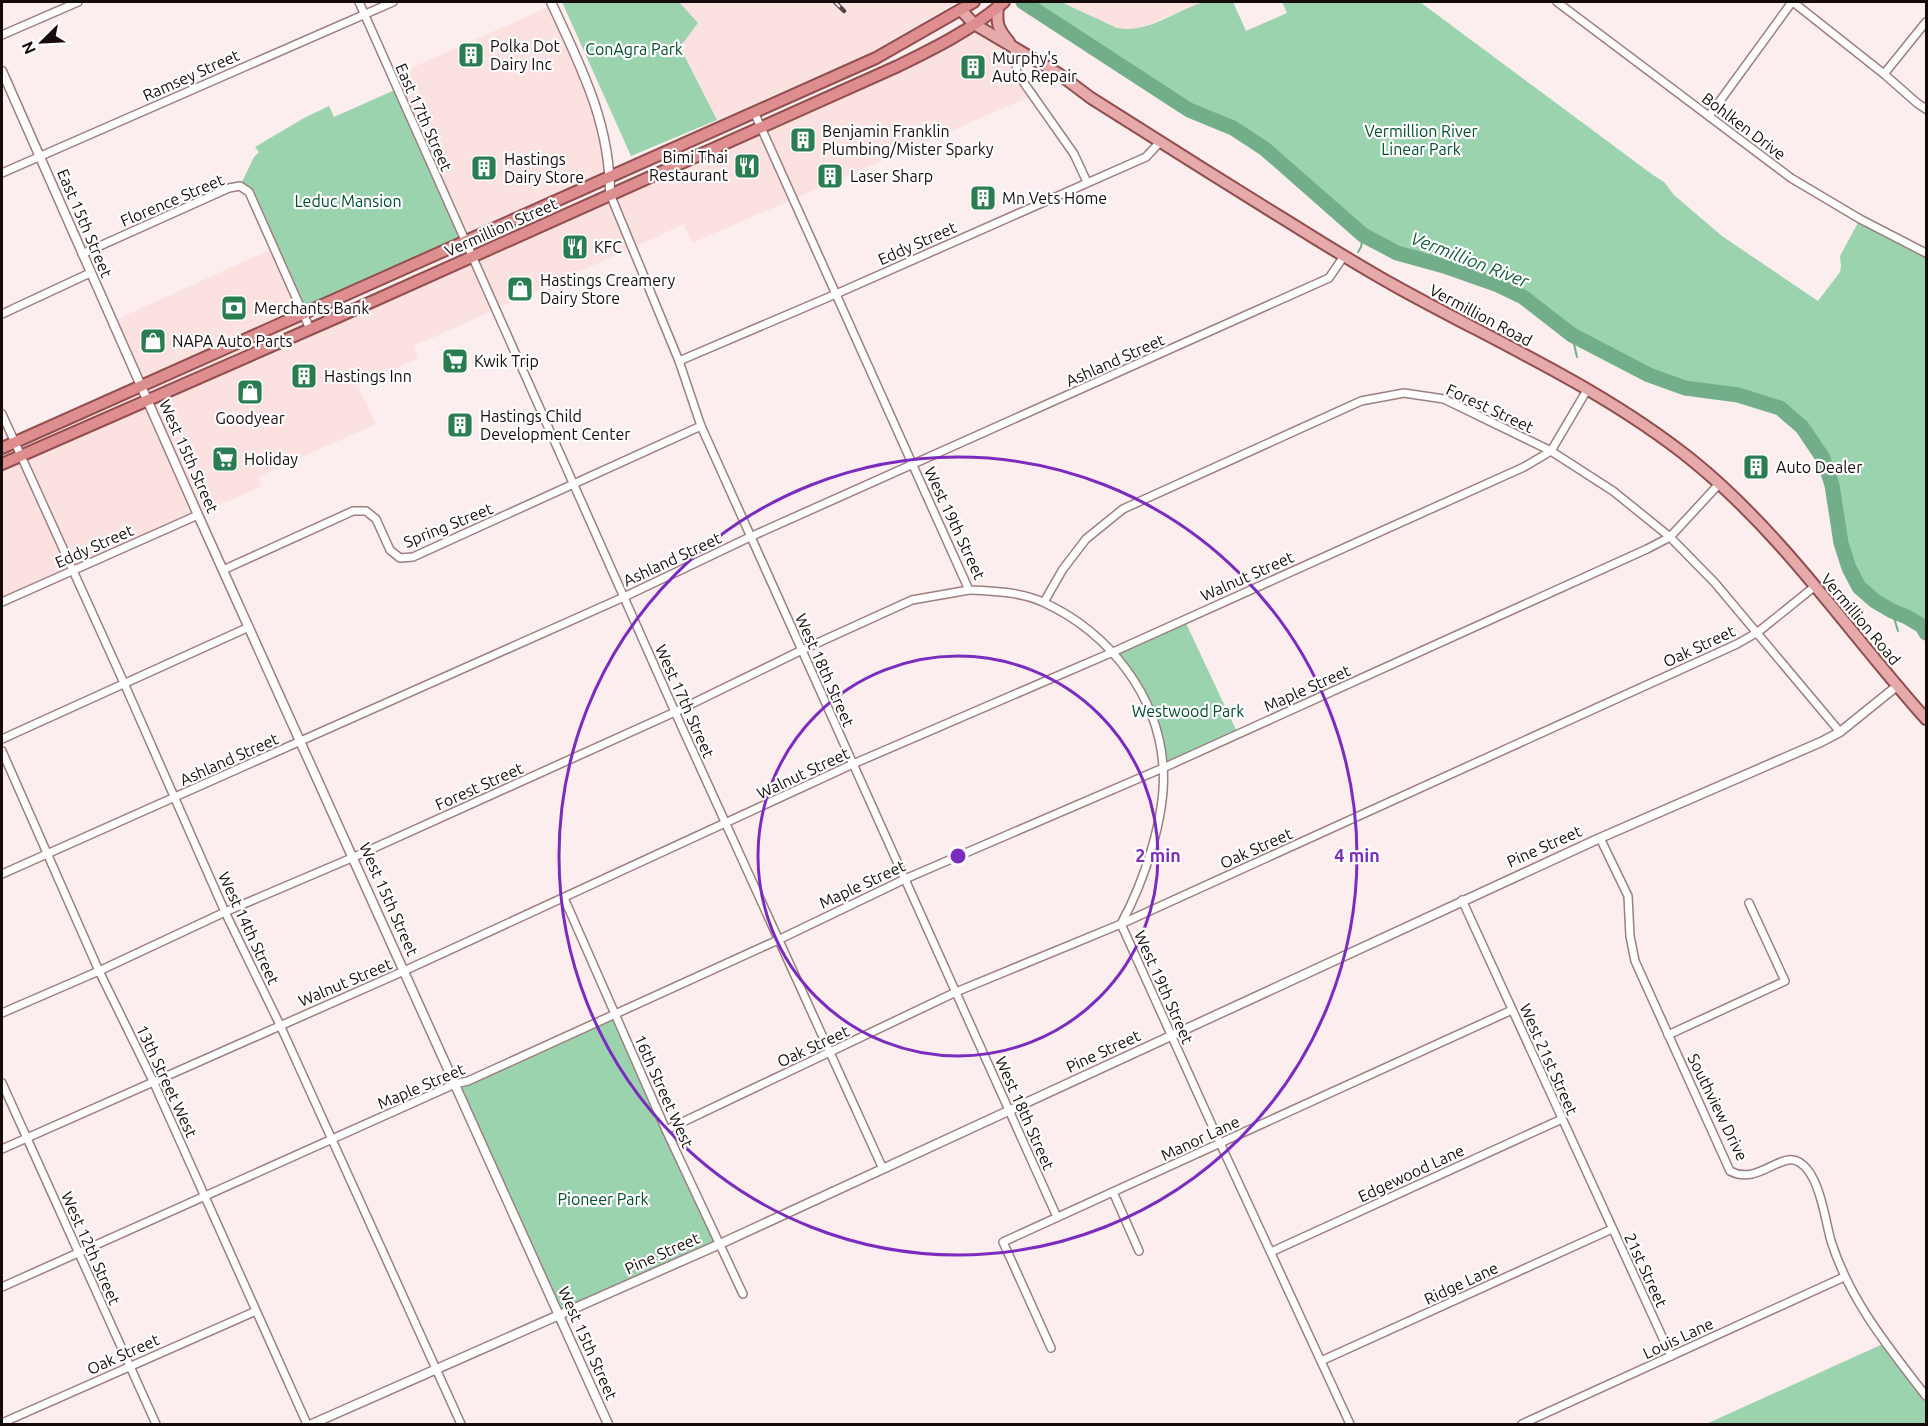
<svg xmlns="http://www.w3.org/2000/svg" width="1928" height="1426" font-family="Ubuntu,sans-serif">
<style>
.built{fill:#fbe1e0}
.green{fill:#9cd3af}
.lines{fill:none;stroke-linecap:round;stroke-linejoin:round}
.stream{stroke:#72ae89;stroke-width:2}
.river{stroke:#72ae89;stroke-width:15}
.minor-casing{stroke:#9d7f7e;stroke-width:10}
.tertiary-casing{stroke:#9d7f7e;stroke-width:11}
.primary-casing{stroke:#924e4e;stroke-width:14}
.trunk-casing{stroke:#924e4e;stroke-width:14}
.minor{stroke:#fff;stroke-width:7}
.tertiary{stroke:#fff;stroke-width:8}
.primary{stroke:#e6aaab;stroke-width:10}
.trunk{stroke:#de8e8f;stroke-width:10}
.rail-casing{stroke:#504544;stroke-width:4.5}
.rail{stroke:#fff;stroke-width:2;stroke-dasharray:7;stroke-linecap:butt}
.ring{fill:none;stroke:#7b2cbf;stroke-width:3}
.labels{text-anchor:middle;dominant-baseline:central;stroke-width:4.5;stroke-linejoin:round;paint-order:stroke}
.poi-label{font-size:16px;fill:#150b0a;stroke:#fff;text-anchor:start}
.park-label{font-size:16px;fill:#004d2a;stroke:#fff}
.street-label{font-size:16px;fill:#150b0a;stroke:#fff}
.water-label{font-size:18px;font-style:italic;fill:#135a36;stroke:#fff}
.centre{fill:#7b2cbf;stroke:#fff;stroke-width:3}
.ring-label{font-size:18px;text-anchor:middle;font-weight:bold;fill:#7b2cbf;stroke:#fff;stroke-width:4.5;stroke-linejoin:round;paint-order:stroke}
</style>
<rect width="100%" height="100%" fill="#fceeee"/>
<g class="built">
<path d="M679,2H956L877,50L717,120L680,46Z"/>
<path d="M1061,2H1205L1142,27L1126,30L1117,28Z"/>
<path d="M553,5L590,89L610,177L466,242L391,77Z"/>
<path d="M974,24L1014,47L1017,73L1034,95L692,243L683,225L414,346L419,358L358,386L376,424L258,477L262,486L2,602V448L142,386L113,321L273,248L310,328L760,127Z"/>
</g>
<g class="green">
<path d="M562,2H679L698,23L680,47L717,120L631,156Z"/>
<path d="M1023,2H1061L1117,28C1148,34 1176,10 1204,2C1212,0 1224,2 1233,2L1246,31L1287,13L1282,2H1420L1653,175L1664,182L1674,195L1722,236L1818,301L1840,272L1841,266L1840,256L1860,219L1926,253V633L1922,626L1907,617L1892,611L1875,601L1859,587L1849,568L1841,543L1832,485L1823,458L1802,427L1780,408L1738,395L1685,388L1649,375L1572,335L1522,297L1498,285L1444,266L1397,253L1363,235L1265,149L1233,128L1189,110Z"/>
<path d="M397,89L466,242L303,314L249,192L240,186L254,157L259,152L255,147L304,118L329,106L334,117Z"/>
<path d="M1184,619L1238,734L1163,768L1148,706L1113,652Z"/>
<path d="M615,1015L720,1244L560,1315L455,1084Z"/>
<path d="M1885,1343L1926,1396V1424H1706Z"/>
</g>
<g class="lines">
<g class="stream">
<path d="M1358,252L1361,247L1363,235"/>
<path d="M1572,335L1577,357"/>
<path d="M1892,611L1898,631"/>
</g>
<path class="river" d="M1023,2L1189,110L1233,128L1265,149L1363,235L1397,253L1444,266L1498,285L1523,297L1572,335L1649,375L1685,388L1738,395L1780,408L1802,427L1823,458L1832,485L1841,543L1849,568L1859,587L1875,601L1892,611L1907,617L1922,626L1926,633"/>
<defs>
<g id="minor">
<path d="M359,2L675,712L883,1169"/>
<path d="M1557,2L1791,178L1860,219L1926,253"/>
<path d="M1793,2L1884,74L1917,103L1926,109"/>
<path d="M2,35L78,2"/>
<path d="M1014,47L1017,73L1074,154L1087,182"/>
<path d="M1884,74L1926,22"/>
<path d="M754,112L969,590C994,591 1022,592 1045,603C1109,633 1158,695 1163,766C1167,814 1144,882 1121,924L1220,1143L1350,1424"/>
<path d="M1709,116L1792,2"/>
<path d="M2,173L393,2"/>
<path d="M610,194L679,361L701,426L1057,1217"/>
<path d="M82,254L229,188L240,186L249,192L310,329"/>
<path d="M2,314L90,273"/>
<path d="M679,361L836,294L1146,157L1160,142"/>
<path d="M2,414L124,683L225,912L280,1025L461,1424"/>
<path d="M223,570L353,511H366L376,519L390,550L400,558L413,557L701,426"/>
<path d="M2,602L198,515"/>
<path d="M1044,602L1063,569L1086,539L1123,509L1361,401L1404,393L1444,399L1551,451L1613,491L1670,537L1715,583L1840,732"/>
<path d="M2,739L249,627"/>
<path d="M2,751L99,971L153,1081L307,1424"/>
<path d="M1600,838L1628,896L1630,936L1635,961L1730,1171C1758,1186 1780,1151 1799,1162C1820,1174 1825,1220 1831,1241C1850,1301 1889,1348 1926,1396"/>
<path d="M2,874L624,597L750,537L1329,278L1344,256"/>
<path d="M564,898L666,1130L743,1294"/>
<path d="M1462,900L1671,1356"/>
<path d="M2,1013L99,971L225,912L354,857L675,712L802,650L912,600L969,590"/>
<path d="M1668,1035L1785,981L1749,903"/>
<path d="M2,1083L156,1424"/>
<path d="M666,1130L956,992L1121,924L1737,644L1758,632L1814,587"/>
<path d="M2,1149L404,971L853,764L1113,652L1524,467L1551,451L1587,390"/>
<path d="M1113,1192L1139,1251"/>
<path d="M1271,1252L1562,1119"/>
<path d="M2,1287L455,1084L468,1081L778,940L905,879L1163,768L1647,549L1670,537L1719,484"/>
<path d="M1051,1348L1003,1242L1512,1010"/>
<path d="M1321,1361L1612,1229"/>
<path d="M2,1423L256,1311"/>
<path d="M1522,1424L1844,1277"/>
</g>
<g id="tertiary">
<path d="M551,2C580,65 610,122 610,194"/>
<path d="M2,71L198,515L608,1424"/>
<path d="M312,1424L720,1244L1600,838L1821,742L1840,732L1897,686"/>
</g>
<g id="primary">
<path d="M998,6C996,24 998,29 1009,42"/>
<path d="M961,10L974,24L1059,74L1091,98C1154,138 1216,177 1279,216C1318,240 1357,265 1397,287C1496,342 1604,389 1693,461C1783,534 1849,633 1926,719"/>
</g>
<g id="trunk">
<path d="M2,448L876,58L974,2"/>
<path d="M2,464L340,316L898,66C935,48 973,29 1004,2"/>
</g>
</defs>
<use href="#minor" class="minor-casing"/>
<use href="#tertiary" class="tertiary-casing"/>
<use href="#primary" class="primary-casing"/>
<use href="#trunk" class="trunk-casing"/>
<use href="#minor" class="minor"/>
<use href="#tertiary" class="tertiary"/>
<use href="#primary" class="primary"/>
<use href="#trunk" class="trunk"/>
<defs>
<path id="rail" d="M835,2L844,11"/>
</defs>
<use href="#rail" class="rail-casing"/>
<use href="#rail" class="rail"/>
</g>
<g class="ring">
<circle cx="958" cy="856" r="200"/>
<circle cx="958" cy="856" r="399"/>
</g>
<defs>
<symbol id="building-square" viewBox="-11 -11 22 22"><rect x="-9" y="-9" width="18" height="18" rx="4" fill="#297d50" stroke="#fff"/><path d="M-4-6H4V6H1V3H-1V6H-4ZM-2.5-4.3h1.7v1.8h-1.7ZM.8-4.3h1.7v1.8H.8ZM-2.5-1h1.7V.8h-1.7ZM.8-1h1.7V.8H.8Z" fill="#fff"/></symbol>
<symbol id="restaurant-square" viewBox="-11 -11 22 22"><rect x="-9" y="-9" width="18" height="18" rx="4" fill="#297d50" stroke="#fff"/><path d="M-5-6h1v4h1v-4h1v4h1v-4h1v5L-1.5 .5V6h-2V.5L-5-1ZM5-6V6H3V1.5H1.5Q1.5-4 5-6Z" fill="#fff"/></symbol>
<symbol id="shop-square" viewBox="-11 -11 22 22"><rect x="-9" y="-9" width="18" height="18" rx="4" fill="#297d50" stroke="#fff"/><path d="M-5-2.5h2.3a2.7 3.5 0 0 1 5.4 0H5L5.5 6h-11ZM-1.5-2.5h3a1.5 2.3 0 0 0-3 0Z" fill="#fff"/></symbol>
<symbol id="bank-square" viewBox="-11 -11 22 22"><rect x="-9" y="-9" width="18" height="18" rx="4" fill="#297d50" stroke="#fff"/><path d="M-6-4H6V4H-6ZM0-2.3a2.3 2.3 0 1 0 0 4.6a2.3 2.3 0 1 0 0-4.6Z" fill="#fff"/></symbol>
<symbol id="supermarket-square" viewBox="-11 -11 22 22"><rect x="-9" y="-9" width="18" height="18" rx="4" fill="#297d50" stroke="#fff"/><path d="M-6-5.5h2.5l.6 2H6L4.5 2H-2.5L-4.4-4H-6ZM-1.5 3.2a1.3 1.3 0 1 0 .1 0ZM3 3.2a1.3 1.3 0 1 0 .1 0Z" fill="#fff"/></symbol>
</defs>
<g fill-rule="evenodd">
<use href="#building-square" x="456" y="40" width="30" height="30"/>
<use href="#building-square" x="958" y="52" width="30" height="30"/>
<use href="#building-square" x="788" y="125" width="30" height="30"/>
<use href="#restaurant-square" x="732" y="151" width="30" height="30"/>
<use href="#building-square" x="469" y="153" width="30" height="30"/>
<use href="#building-square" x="815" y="161" width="30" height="30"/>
<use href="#building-square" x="968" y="183" width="30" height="30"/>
<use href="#restaurant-square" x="560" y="232" width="30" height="30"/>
<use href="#shop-square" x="505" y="274" width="30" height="30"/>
<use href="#bank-square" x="219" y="293" width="30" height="30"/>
<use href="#shop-square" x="138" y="326" width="30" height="30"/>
<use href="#supermarket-square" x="440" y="346" width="30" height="30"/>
<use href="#building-square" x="289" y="361" width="30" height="30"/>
<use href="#shop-square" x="235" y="377" width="30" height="30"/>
<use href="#building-square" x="445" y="410" width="30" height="30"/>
<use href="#supermarket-square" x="210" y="444" width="30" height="30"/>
<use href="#building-square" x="1741" y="452" width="30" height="30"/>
</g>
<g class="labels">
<g class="poi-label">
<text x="490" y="46">Polka Dot<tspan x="490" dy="18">Dairy Inc</tspan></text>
<text x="992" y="58">Murphy's<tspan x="992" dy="18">Auto Repair</tspan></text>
<text x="822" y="131">Benjamin Franklin<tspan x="822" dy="18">Plumbing/Mister Sparky</tspan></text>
<text x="728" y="157" text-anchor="end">Bimi Thai<tspan x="728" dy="18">Restaurant</tspan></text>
<text x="504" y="159">Hastings<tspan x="504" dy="18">Dairy Store</tspan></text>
<text x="850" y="176">Laser Sharp</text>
<text x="1002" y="198">Mn Vets Home</text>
<text x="594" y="247">KFC</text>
<text x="540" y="280">Hastings Creamery<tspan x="540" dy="18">Dairy Store</tspan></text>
<text x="254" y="308">Merchants Bank</text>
<text x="172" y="341">NAPA Auto Parts</text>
<text x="474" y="361">Kwik Trip</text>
<text x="324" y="376">Hastings Inn</text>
<text x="480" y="416">Hastings Child<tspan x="480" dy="18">Development Center</tspan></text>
<text x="250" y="418" text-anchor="middle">Goodyear</text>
<text x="244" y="459">Holiday</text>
<text x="1776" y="467">Auto Dealer</text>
</g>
<g class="park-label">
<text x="634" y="49">ConAgra Park</text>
<text x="1421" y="131">Vermillion River<tspan x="1421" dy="18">Linear Park</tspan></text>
<text x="348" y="201">Leduc Mansion</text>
<text x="1188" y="711">Westwood Park</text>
<text x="603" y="1199">Pioneer Park</text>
</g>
<g class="street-label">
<text transform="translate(191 75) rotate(-24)">Ramsey Street</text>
<text transform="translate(424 117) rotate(66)">East 17th Street</text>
<text transform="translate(1744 126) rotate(37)">Bohlken Drive</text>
<text transform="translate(172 200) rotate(-23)">Florence Street</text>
<text transform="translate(85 223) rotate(67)">East 15th Street</text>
<text transform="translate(501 227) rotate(-24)">Vermillion Street</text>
<text transform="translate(917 243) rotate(-24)">Eddy Street</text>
<text transform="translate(1481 315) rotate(28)">Vermillion Road</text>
<text transform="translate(1115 360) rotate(-24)">Ashland Street</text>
<text transform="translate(1490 408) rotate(25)">Forest Street</text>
<text transform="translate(189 456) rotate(66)">West 15th Street</text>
<text transform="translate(955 523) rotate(65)">West 19th Street</text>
<text transform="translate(448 525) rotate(-22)">Spring Street</text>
<text transform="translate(94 546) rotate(-24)">Eddy Street</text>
<text transform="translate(672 559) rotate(-25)">Ashland Street</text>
<text transform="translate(1247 576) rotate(-24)">Walnut Street</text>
<text transform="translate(1861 619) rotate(50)">Vermillion Road</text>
<text transform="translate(1699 646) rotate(-25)">Oak Street</text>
<text transform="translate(825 670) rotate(66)">West 18th Street</text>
<text transform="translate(1307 688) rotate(-24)">Maple Street</text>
<text transform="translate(685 701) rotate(66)">West 17th Street</text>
<text transform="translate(229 759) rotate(-24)">Ashland Street</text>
<text transform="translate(803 773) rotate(-25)">Walnut Street</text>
<text transform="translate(479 786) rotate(-24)">Forest Street</text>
<text transform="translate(1544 846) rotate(-24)">Pine Street</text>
<text transform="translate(1256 848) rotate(-24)">Oak Street</text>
<text transform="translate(862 884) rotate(-25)">Maple Street</text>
<text transform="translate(389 899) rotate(66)">West 15th Street</text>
<text transform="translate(249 928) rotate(65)">West 14th Street</text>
<text transform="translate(345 982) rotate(-23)">Walnut Street</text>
<text transform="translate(1164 987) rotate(66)">West 19th Street</text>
<text transform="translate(813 1046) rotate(-25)">Oak Street</text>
<text transform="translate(1103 1051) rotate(-25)">Pine Street</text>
<text transform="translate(1549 1059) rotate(66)">West 21st Street</text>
<text transform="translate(167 1081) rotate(65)">13th Street West</text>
<text transform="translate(421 1086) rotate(-23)">Maple Street</text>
<text transform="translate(664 1091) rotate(66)">16th Street West</text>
<text transform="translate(1718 1107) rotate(64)">Southview Drive</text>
<text transform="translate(1025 1113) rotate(66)">West 18th Street</text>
<text transform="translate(1200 1138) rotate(-25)">Manor Lane</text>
<text transform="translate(1411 1173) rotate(-25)">Edgewood Lane</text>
<text transform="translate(91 1248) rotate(66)">West 12th Street</text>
<text transform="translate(662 1253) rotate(-24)">Pine Street</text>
<text transform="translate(1646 1270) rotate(65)">21st Street</text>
<text transform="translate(1461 1283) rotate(-25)">Ridge Lane</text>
<text transform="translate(1678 1338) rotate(-25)">Louis Lane</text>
<text transform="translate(588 1343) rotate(66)">West 15th Street</text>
<text transform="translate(123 1354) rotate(-24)">Oak Street</text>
</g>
<g class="water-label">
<text transform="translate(1470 259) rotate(21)">Vermillion River</text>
</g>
</g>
<circle cx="958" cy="856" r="9" class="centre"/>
<g class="ring-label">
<text x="1158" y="862">2 min</text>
<text x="1357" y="862">4 min</text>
</g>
<rect width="1928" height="1426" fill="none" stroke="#150b0a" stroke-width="6"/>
<g transform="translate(42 42) rotate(246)" stroke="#ffffff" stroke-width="4.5" paint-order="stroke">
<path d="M0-4.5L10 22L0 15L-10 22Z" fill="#150b0a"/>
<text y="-9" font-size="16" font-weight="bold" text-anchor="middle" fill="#150b0a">N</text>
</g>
</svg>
